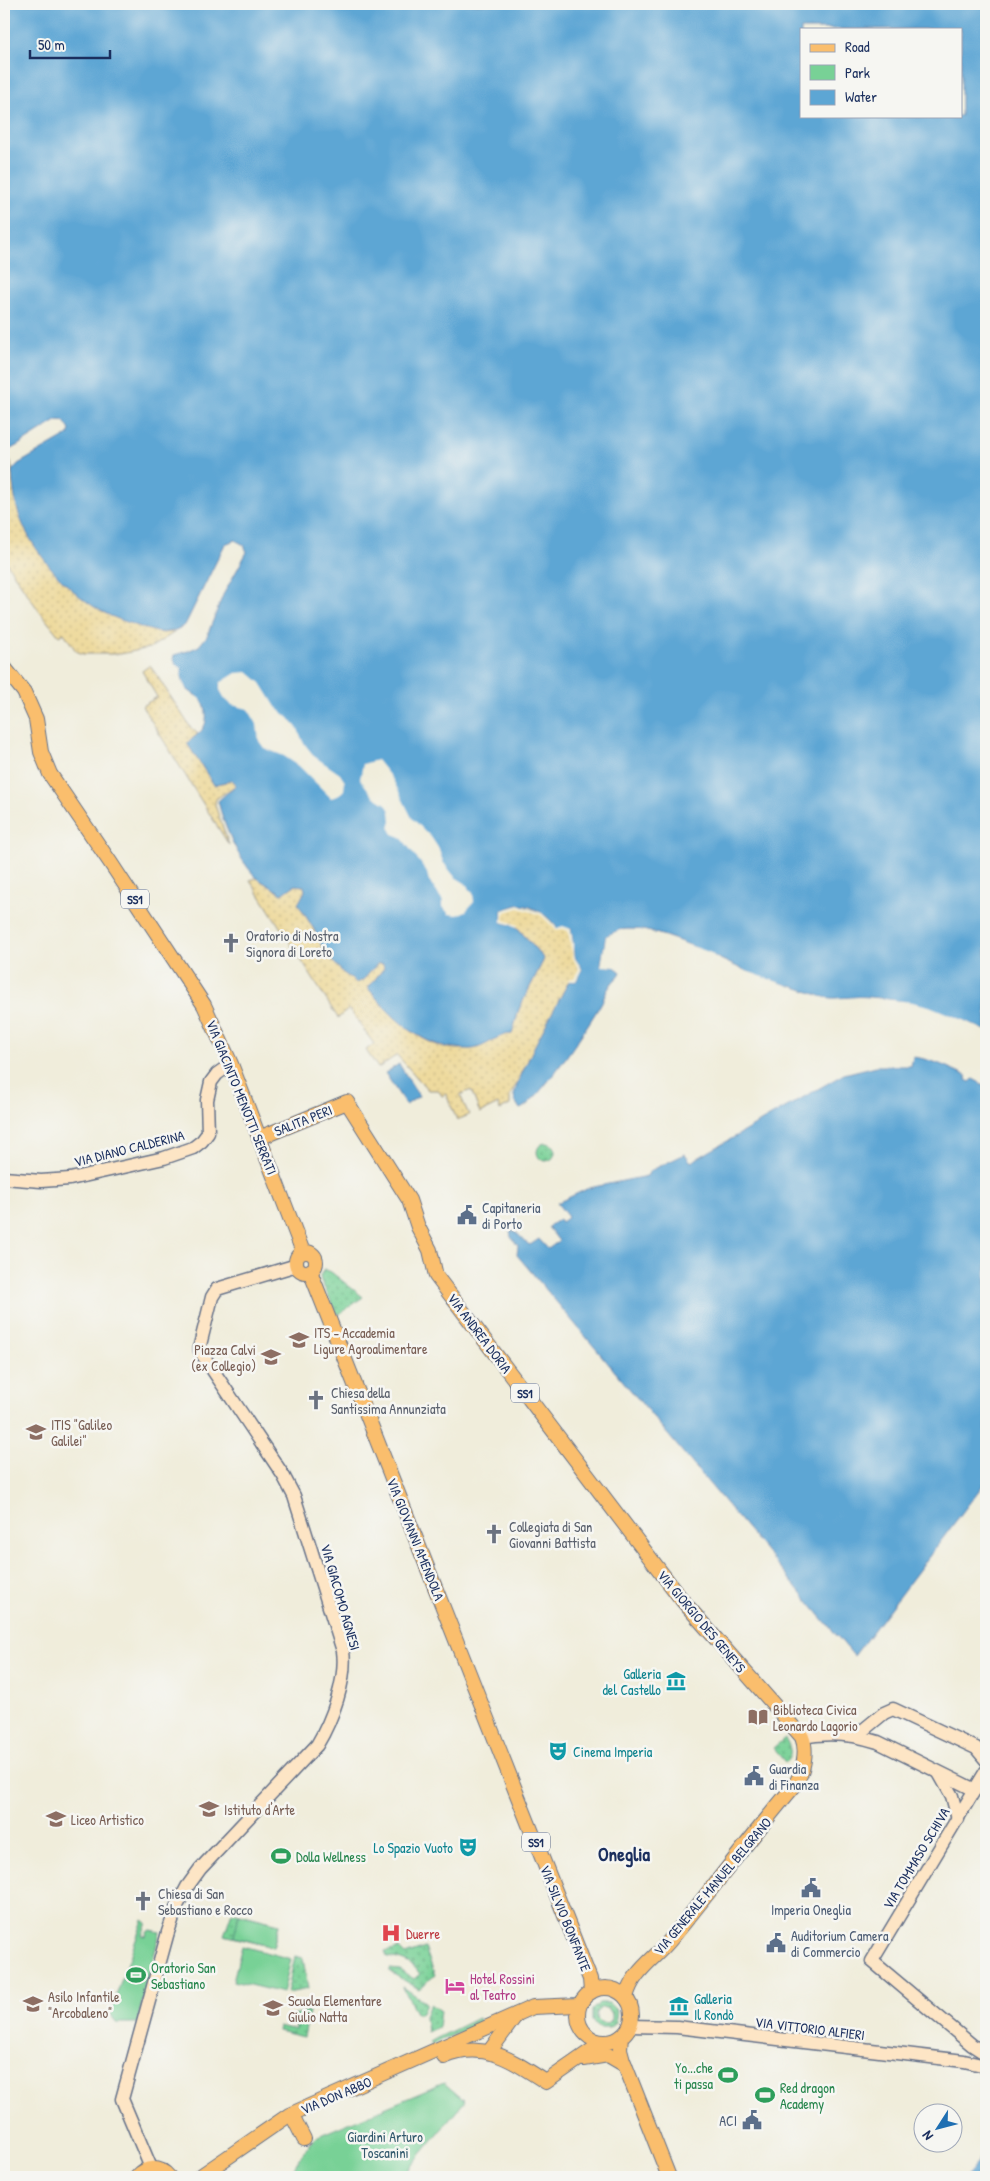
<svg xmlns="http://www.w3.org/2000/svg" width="990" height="2181" font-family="'Patrick Hand',sans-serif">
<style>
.grass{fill:url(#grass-dots);stroke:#4a807a;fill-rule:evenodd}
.sand{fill:url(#sand-dots);stroke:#84847e}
.park{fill:#78d196;stroke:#4a807a}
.water{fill:#5da6d4;stroke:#3c6a99;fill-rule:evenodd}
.pier{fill:#f0eddb}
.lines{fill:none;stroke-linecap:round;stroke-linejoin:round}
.secondary-casing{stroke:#66728a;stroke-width:15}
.primary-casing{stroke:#66728a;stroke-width:16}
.secondary{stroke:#fde5c5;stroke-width:12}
.primary{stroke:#fabe6d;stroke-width:14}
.labels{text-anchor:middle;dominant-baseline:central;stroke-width:5;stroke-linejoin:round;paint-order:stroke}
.shield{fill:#f6f6f2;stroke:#5d6b8a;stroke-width:1}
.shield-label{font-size:12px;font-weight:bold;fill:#1b2f5e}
.worship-label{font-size:14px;fill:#5b616d;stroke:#f6f6f2;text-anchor:start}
.street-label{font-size:14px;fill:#1b2f5e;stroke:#f6f6f2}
.service-label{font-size:14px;fill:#4e5e75;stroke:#f6f6f2;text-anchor:start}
.education-label{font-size:14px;fill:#785e54;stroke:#f6f6f2;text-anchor:start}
.culture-label{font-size:14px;fill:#0d838f;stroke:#f6f6f2;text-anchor:end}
.leisure-label{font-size:14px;fill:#27864d;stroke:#f6f6f2;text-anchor:start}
.health-label{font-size:14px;fill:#be3a42;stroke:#f6f6f2;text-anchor:start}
.hotel-label{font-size:14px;fill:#b23c85;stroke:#f6f6f2;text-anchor:start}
.park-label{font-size:14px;fill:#32586c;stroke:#f6f6f2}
.district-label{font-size:19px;font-weight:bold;fill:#1b2f5e;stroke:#f6f6f2}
</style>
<defs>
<pattern id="grass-dots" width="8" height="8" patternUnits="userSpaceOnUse" patternTransform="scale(1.25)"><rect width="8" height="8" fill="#78d196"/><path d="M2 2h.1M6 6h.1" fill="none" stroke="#62aa7e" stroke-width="1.8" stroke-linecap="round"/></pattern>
<pattern id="sand-dots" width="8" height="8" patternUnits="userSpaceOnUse" patternTransform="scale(1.25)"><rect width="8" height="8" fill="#eeda9e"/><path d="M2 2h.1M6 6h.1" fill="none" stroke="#ccbb8a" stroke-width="1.8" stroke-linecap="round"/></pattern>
</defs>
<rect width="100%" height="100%" fill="#f6f6f2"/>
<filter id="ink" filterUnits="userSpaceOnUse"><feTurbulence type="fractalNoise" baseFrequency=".02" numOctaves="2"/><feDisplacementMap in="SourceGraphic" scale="10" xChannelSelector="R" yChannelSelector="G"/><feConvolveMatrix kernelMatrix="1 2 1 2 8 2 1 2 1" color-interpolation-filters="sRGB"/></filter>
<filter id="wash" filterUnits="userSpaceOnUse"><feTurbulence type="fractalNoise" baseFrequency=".0096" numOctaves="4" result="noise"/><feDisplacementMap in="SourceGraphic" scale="20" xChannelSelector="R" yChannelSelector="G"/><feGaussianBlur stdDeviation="1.12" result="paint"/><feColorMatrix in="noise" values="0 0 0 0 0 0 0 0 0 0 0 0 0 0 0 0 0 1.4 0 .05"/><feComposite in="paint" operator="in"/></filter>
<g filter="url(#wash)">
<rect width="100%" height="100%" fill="#f0eddb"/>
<g class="grass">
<circle cx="546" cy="1152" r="9"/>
<path d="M324,1269L331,1272L363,1297L338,1315L321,1281L320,1276Z"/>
<path d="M785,1738C790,1746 794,1756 785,1762L773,1748Z"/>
<path d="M232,1912L279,1924L273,1947L224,1935Z"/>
<path d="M425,1948L435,1975L419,1989L390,1972V1969L400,1970L414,1979L420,1974C412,1962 401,1959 387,1957L385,1952L399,1949L405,1955Z"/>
<path d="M295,1956L303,1958L308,1989L287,1993Z"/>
<path d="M403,1987L426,2003L421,2014L416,2013Z"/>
<path d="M599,2003H609L617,2011L615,2023L609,2028H601L592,2021V2010ZM602,2007L609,2009L612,2014V2019L607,2024L601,2023L596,2018V2012Z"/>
<path d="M430,2004L440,2011L438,2027L427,2032L425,2016Z"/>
<path d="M309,2011L304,2037L278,2031L279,2026L296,2030L294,2015Z"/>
<path d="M478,2018L480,2023L431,2045L429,2042Z"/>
</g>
<g class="sand">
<path d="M4,452H6L11,463L21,518L35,546L55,572L102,612L162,633L175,632L150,648L120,654H83L76,651L64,633L59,636L39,611L4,559Z"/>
<path d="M150,665L191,728L197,733V735L187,743L214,785L232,780L236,785L216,799L215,805L229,845L142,706L157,697L142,671Z"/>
<path d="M257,878L282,894L295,885L304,886L305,891L299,904L319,939L363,980L378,963L383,964L384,968L368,988C390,1015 430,1057 469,1048C484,1045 497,1034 512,1034L519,1009L544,959L517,927L502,922V910L519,905L542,913L571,929L582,969L576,981H569L510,1096V1105L500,1110L498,1104L480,1113L471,1090L460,1095L469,1115L457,1120L446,1094L442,1096L438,1090H428L397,1055L378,1068L366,1050L374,1044L349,1009L338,1018L250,880Z"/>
</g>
<g class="park">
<path d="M239,1914L279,1924L273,1947L234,1937Z"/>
<path d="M143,1920L147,1923L142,1935L146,1936L147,1932L151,1930L160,1932L137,2023H116L110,2013Z"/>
<path d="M242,1946L291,1959L283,1993L233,1981Z"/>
<path d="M444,2083L465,2101L402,2177H289C297,2162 305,2147 318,2136Z"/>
</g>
<g class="water">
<path d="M4,4H986V1031C945,1011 914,1001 868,997C852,996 837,1000 822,997C797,986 770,982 746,971C716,958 653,923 620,930C616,931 611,934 606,936L601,965L615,967L621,972C619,977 615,979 612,983C606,990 604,1000 599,1007C588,1026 537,1104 520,1109L515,1101L514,1095L518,1082L535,1045L569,981H576L582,969L575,958L571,929L557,928C549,917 533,904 518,905C513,906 507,909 502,910V922L517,927L544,959L519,1009L512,1034C498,1034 490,1044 477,1048C471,1050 464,1049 458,1048C419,1046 392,1017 368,988L384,968L383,964L378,963L363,980L357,983L342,972L324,951L314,929L298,904L305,891L304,886L295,885L282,894C274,888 263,883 256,877C237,858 224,826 218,801L236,785L232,780L214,785L187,743C198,734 208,729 206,713C206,709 204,702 200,699C185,687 182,690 181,668C176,665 172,661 174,655L188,651L199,646L207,636L223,595L247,552L244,545L235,540L225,544L185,625C166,637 155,632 135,625C125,621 113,618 103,612C71,595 34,554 21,520C15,505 13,487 12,471L18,464L68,435L70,430L64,421L58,420L15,447L4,452ZM801,29H961V116H801Z"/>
<path d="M913,1057C932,1059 949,1068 967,1076L966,1080L970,1082L973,1079L986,1086V1481L854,1656L517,1255L518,1246L511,1237L510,1230C519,1232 522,1241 530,1245L539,1239L548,1249L559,1241L548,1227L559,1219L561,1222L568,1217L557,1203L589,1188L647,1176L650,1171L685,1154L691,1162L844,1074L876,1066H911Z"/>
<path d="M399,1064L419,1096L406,1105L385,1073Z"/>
<path d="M986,2149V2177H966Z"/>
</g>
<g class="pier">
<path d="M172,653L175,664L181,668L182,680L187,691L201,699L204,712L205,719L203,709L199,701L185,693L179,681L178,670L173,665L170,659Z"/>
<path d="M248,672L261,683L276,707L289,718L298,729L303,742L315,757L340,774L345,782L344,790L338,796L331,798L299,766L284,756L264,748L259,741L257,724L248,709L232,705L225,699L220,690V683L236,673Z"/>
<path d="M377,760L393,780L412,818L431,837L439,849L443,862L455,877L465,883L473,893L474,902L466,911L457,915L449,914L443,907V901L429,881L427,873L422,865L401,837L393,834L389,827L391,822L390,811L386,804L373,796L360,779L363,764Z"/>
<path d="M519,905L542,913L557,928L563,926L571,929L575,958L582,969L576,981H569L568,979L574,978L579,969L573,958L568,931L563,929L556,930L541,915L519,908L505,912L504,917V920L518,925L517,927L502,922V910Z"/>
<path d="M620,930H641L677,941L709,952L722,962L746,971L822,997L832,999L859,997L874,998L912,1002L929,1006L961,1019L986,1031V1034L960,1021L911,1004L859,999L832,1002L821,1000L745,974L721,964L708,955L640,933L621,932L609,938L603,963L616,964L624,972L615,967L601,966L606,936Z"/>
</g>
</g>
<g filter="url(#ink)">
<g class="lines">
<defs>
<g id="secondary">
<path d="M4,1178L41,1181L70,1179L164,1158L193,1148L202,1141L208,1133L207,1100L211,1082L217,1074L231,1064"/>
<path d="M851,1735L862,1731L884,1713L893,1709L976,1748L986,1760"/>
<path d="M802,1737C827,1732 853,1734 878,1742L975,1790"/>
<path d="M986,1771L872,1961L972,2045L986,2054"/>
<path d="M939,1773L952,1796L958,1819"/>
<path d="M630,2026L677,2027L964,2061L986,2066"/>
<path d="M151,2168L122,2099L168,1932L177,1906L187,1887L200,1869L317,1745C332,1720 347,1680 343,1651L294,1496L283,1475L200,1351V1345L212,1297L217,1289L297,1265"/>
</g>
<g id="primary">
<path d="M4,667L24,692L36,719L41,752L50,774L110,862L204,1005L231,1064L303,1252"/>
<path d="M259,1138L347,1102L409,1200L418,1227L430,1250L436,1276L682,1600L802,1737C808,1752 803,1772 795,1785C752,1835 713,1888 671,1939C655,1959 632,1971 626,1998"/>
<circle cx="306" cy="1262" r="10"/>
<path d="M310,1271L590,1979L591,1992"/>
<circle cx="605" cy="2015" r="27"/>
<path d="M621,2037L620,2049L623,2060L669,2177"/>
<path d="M489,2052L516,2015"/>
<path d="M444,2057C484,2039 513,2061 546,2082L602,2043"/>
<path d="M584,2059L608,2055L625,2065"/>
<path d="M295,2121L304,2139"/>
<path d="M137,2177C146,2166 160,2166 169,2177"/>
<path d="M199,2177L289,2115L533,2007L579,2005"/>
</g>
</defs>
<use href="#secondary" class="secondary-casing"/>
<use href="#primary" class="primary-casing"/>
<use href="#secondary" class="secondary"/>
<use href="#primary" class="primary"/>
</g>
</g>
<defs>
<symbol id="church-bare" viewBox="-9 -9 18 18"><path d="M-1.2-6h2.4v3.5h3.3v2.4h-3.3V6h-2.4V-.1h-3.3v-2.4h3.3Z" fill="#6b7280" stroke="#f6f6f2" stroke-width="2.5" paint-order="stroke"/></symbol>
<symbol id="civic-bare" viewBox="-9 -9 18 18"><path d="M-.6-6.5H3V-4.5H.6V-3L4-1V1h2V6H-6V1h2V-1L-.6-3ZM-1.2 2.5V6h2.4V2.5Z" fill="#5c6f8a" stroke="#f6f6f2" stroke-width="2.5" paint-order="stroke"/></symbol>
<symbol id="university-bare" viewBox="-9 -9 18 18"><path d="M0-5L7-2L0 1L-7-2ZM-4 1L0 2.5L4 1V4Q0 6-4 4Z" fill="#8d6e63" stroke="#f6f6f2" stroke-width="2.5" paint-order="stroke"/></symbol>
<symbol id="school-bare" viewBox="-9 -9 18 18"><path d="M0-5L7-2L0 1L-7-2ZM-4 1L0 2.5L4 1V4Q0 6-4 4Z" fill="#8d6e63" stroke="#f6f6f2" stroke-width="2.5" paint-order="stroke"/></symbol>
<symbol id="museum-bare" viewBox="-9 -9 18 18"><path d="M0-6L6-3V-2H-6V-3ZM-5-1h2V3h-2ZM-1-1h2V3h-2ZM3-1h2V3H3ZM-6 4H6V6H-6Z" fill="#0f9aa8" stroke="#f6f6f2" stroke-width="2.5" paint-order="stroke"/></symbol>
<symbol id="library-bare" viewBox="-9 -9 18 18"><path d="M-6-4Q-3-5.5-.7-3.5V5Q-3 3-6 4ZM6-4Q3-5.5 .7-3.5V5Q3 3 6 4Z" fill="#8d6e63" stroke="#f6f6f2" stroke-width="2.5" paint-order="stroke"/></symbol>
<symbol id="theatre-bare" viewBox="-9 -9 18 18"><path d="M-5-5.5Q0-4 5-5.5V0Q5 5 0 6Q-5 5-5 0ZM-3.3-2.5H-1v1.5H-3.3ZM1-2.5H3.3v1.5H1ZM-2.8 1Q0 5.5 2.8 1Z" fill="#0f9aa8" stroke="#f6f6f2" stroke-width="2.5" paint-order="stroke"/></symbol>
<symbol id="stadium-bare" viewBox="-9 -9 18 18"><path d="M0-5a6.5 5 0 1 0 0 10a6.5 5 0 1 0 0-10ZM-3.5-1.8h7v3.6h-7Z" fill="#2e9e5b" stroke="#f6f6f2" stroke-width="2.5" paint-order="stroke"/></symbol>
<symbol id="hospital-bare" viewBox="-9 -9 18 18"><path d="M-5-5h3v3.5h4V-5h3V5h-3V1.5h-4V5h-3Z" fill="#e0444e" stroke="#f6f6f2" stroke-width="2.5" paint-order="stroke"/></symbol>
<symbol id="hotel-bare" viewBox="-9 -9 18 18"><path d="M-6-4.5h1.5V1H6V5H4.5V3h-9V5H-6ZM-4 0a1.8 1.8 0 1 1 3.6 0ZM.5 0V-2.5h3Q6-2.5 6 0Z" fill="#d1479c" stroke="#f6f6f2" stroke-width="2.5" paint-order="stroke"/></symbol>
</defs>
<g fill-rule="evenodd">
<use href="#church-bare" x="217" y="929" width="28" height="28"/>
<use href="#civic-bare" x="453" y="1201" width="28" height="28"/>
<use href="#university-bare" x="285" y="1326" width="28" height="28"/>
<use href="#school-bare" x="257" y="1343" width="28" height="28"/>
<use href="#church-bare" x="302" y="1386" width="28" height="28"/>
<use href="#school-bare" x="22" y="1418" width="28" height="28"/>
<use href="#church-bare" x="480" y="1520" width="28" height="28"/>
<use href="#museum-bare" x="662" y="1667" width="28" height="28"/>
<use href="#library-bare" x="744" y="1703" width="28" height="28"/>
<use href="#theatre-bare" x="544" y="1737" width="28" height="28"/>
<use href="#civic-bare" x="740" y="1762" width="28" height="28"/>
<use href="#school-bare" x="195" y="1795" width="28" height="28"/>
<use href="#school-bare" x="42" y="1805" width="28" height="28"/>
<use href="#theatre-bare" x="454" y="1833" width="28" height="28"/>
<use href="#stadium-bare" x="267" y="1842" width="28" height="28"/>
<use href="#civic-bare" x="797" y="1874" width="28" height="28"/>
<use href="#church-bare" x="129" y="1887" width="28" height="28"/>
<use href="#hospital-bare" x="377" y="1919" width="28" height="28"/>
<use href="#civic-bare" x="762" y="1929" width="28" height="28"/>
<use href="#stadium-bare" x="122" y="1961" width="28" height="28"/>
<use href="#hotel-bare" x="441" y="1972" width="28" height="28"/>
<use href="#school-bare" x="19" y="1990" width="28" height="28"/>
<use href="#museum-bare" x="665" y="1992" width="28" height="28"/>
<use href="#school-bare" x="259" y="1994" width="28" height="28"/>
<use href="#stadium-bare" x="714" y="2061" width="28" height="28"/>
<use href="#stadium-bare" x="751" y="2081" width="28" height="28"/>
<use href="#civic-bare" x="738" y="2106" width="28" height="28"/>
</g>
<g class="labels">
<g class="shield">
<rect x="121" y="889.5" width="28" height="19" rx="4"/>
<rect x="511" y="1383.5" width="28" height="19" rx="4"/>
<rect x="522" y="1832.5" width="28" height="19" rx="4"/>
</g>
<g class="shield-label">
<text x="135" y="899">SS1</text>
<text x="525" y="1393">SS1</text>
<text x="536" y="1842">SS1</text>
</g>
<g class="worship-label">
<text x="246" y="935">Oratorio di Nostra<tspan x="246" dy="16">Signora di Loreto</tspan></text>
<text x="331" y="1392">Chiesa della<tspan x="331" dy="16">Santissima Annunziata</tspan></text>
<text x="509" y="1526">Collegiata di San<tspan x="509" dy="16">Giovanni Battista</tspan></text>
<text x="158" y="1893">Chiesa di San<tspan x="158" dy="16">Sebastiano e Rocco</tspan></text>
</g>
<g class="street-label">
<text transform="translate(242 1097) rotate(68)">VIA GIACINTO MENOTTI SERRATI</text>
<text transform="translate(303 1120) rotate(-22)">SALITA PERI</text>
<text transform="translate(129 1148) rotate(-14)">VIA DIANO CALDERINA</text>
<text transform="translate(480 1333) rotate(53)">VIA ANDREA DORIA</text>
<text transform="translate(416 1539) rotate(68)">VIA GIOVANNI AMENDOLA</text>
<text transform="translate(341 1597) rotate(74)">VIA GIACOMO AGNESI</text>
<text transform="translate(702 1621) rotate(50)">VIA GIORGIO DES GENEYS</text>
<text transform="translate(916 1858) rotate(-59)">VIA TOMMASO SCHIVA</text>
<text transform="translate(712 1886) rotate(-50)">VIA GENERALE MANUEL BELGRANO</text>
<text transform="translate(566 1918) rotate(68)">VIA SILVIO BONFANTE</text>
<text transform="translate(810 2028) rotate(7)">VIA VITTORIO ALFIERI</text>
<text transform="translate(336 2095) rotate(-23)">VIA DON ABBO</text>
</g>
<g class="service-label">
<text x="482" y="1207">Capitaneria<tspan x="482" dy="16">di Porto</tspan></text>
<text x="769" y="1768">Guardia<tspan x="769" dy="16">di Finanza</tspan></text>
<text x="811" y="1909" text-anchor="middle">Imperia Oneglia</text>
<text x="791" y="1935">Auditorium Camera<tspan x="791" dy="16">di Commercio</tspan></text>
<text x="737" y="2120" text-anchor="end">ACI</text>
</g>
<g class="education-label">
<text x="314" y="1332">ITS - Accademia<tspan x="314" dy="16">Ligure Agroalimentare</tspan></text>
<text x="256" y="1349" text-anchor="end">Piazza Calvi<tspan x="256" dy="16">(ex Collegio)</tspan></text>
<text x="51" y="1424">ITIS "Galileo<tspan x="51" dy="16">Galilei"</tspan></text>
<text x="773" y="1709">Biblioteca Civica<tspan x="773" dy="16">Leonardo Lagorio</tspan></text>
<text x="224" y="1809">Istituto d'Arte</text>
<text x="71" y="1819">Liceo Artistico</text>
<text x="48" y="1996">Asilo Infantile<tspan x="48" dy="16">"Arcobaleno"</tspan></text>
<text x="288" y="2000">Scuola Elementare<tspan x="288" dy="16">Giulio Natta</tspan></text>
</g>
<g class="culture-label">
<text x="661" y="1673">Galleria<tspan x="661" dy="16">del Castello</tspan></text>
<text x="573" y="1751" text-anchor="start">Cinema Imperia</text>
<text x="453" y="1847">Lo Spazio Vuoto</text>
<text x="694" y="1998" text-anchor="start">Galleria<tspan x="694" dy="16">Il Rondò</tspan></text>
</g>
<g class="leisure-label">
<text x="296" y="1856">Dolla Wellness</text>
<text x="151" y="1967">Oratorio San<tspan x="151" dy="16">Sebastiano</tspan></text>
<text x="713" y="2067" text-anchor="end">Yo...che<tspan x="713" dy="16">ti passa</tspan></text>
<text x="780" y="2087">Red dragon<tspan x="780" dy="16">Academy</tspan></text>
</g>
<g class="health-label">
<text x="406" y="1933">Duerre</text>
</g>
<g class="hotel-label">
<text x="470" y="1978">Hotel Rossini<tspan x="470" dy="16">al Teatro</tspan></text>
</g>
<g class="park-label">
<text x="385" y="2136">Giardini Arturo<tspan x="385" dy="16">Toscanini</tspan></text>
</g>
<g class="district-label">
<text x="624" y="1854">Oneglia</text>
</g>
</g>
<rect width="990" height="2181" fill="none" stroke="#f6f6f2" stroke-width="20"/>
<rect x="800" y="28" width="162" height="90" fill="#f6f6f2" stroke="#9ea6b7"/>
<rect x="810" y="44" width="25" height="8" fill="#fabe6d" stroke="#9ea6b7"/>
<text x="845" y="52" font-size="15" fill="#1b2f5e">Road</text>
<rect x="810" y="65" width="25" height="15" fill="#78d196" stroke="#9ea6b7"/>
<text x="845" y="78" font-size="15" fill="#1b2f5e">Park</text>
<rect x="810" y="90" width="25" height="15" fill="#5da6d4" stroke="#9ea6b7"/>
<text x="845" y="102" font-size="15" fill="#1b2f5e">Water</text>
<g transform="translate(938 2128) rotate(234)"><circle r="24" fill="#f6f6f2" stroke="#9ea6b7"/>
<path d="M0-4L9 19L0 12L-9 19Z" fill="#1f6fb2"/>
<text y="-8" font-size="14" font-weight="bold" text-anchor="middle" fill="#1b2f5e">N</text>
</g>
<path d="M30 50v8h80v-8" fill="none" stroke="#1b2f5e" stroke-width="2.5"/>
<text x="38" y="50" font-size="15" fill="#1b2f5e" stroke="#f6f6f2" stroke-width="4" paint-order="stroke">50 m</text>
</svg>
